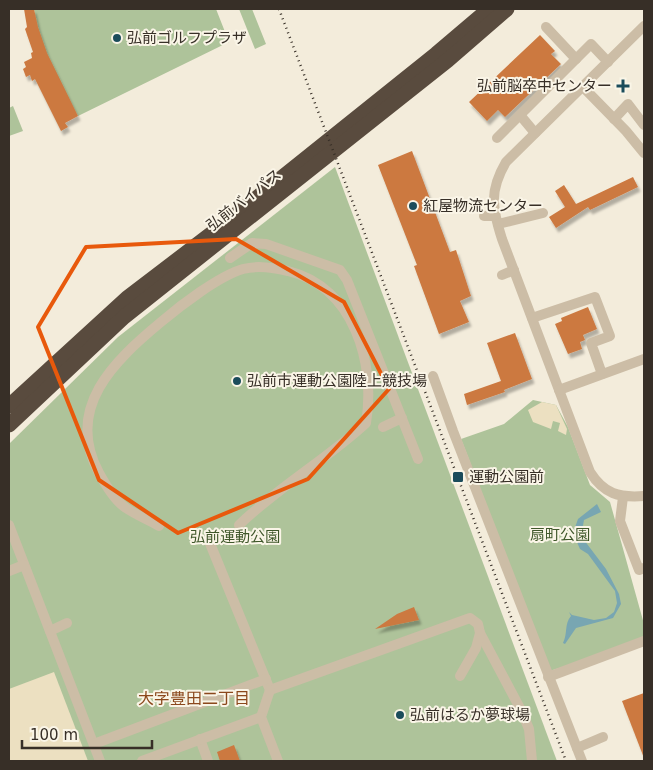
<svg xmlns="http://www.w3.org/2000/svg" width="653" height="770" font-family="'DejaVu Sans','Noto Sans JP',sans-serif">
<style>
.green{fill:#aec39a}
.plaza{fill:#ece0c1}
.water{fill:#78a6b2}
.building{fill:#cc7940;filter:url(#shadow)}
.lines{fill:none;stroke-linecap:round;stroke-linejoin:round}
.minor{stroke:#ccbda6;stroke-width:10}
.highway{stroke:#594b3e;stroke-width:15}
.rail{stroke:#372f27;stroke-width:2.5;stroke-dasharray:1 4;stroke-linecap:butt}
.marked{fill:none;stroke:#e8590c;stroke-width:4;stroke-linejoin:round}
.poi-dot{fill:#1b4c5b;stroke:#faf5e7;stroke-width:2}
.labels{text-anchor:middle;dominant-baseline:central;stroke-width:4;stroke-linejoin:round;paint-order:stroke}
.poi-label{font-size:15px;fill:#372f27;stroke:#faf5e7;text-anchor:start}
.street-label{font-size:15px;fill:#372f27;stroke:#faf5e7}
.park-label{font-size:15px;fill:#3f572a;stroke:#faf5e7}
.neighbourhood-label{font-size:16px;fill:#8b481c;stroke:#faf5e7}
</style>
<defs>
<filter id="shadow"><feDropShadow dx="2.5" dy="4.5" stdDeviation="1" flood-color="#0004"/></filter>
</defs>
<rect width="100%" height="100%" fill="#f3ecdb"/>
<g class="green">
<path d="M34,9H216L229,42L78,116C60,83 39,47 34,9Z"/>
<path d="M239,9H252L266,44L255,49Z"/>
<path d="M13,106L23,131L9,136V108Z"/>
<path d="M335,167L557,761H9V444L118,337Z"/>
<path d="M533,400L556,405L568,427L590,485L610,502L644,624V641L550,671L461,439L504,424Z"/>
</g>
<g class="plaza">
<path d="M542,402L556,405L567,429L566,435L558,431L560,423L553,421L551,429L533,422L528,410Z"/>
<path d="M54,672L88,761H9V689Z"/>
</g>
<path class="water" d="M597,504L601,512L584,520L581,536L606,569L619,594L621,604L613,618L576,628L565,644L563,643C568,633 564,624 571,616L569,612L572,615L594,620L606,618L614,612L617,603L615,591L588,554L580,549L573,533L578,519Z"/>
<g class="building">
<path d="M24,9H34L38,27L47,53L78,116L65,123L68,127L61,131L35,79L32,81L30,75L26,77L23,69L26,67L24,62L32,58L31,53L33,52L25,29L27,27Z"/>
<path d="M540,35L555,51L551,54L561,64L505,117L498,110L487,121L469,102Z"/>
<path d="M412,151L450,252L456,250L471,296L460,301L469,322L439,334L414,266L417,265L378,165Z"/>
<path d="M633,177L638,187L590,210L588,207L556,228L549,217L565,207L555,191L564,185L576,204Z"/>
<path d="M588,307L597,329L583,335L585,340L580,342L582,349L568,354L555,324L562,321L561,318Z"/>
<path d="M515,333L532,379L504,390L505,392L467,405L464,394L501,381L487,343Z"/>
<path d="M414,607L419,620L375,629L397,614Z"/>
<path d="M644,693V758L622,701Z"/>
<path d="M234,745L240,761H220L217,752Z"/>
</g>
<g class="lines">
<g class="minor">
<path d="M644,26L506,162C489,191 492,208 502,239L590,472C604,494 619,498 644,496"/>
<path d="M546,27L576,59"/>
<path d="M583,87L626,131L644,153"/>
<path d="M520,115L535,133"/>
<path d="M614,119L628,104L644,125"/>
<path d="M497,138L591,44L608,62"/>
<path d="M484,216H495"/>
<path d="M498,224L543,213"/>
<path d="M230,258L252,243L266,244L340,270L347,280L418,459"/>
<path d="M502,275L514,270"/>
<path d="M532,318L595,297L610,336L591,343L602,374"/>
<path d="M433,376L453,431L582,761"/>
<path d="M559,390L644,359"/>
<path d="M383,427L402,418"/>
<path d="M623,497L620,521L639,570L644,568"/>
<path d="M9,525L100,761"/>
<path d="M159,526C149,520 136,515 126,508C115,501 105,484 99,473C64,408 114,361 161,322C181,305 219,276 243,269C258,265 274,268 288,271C354,287 376,363 366,423C326,460 278,487 239,525"/>
<path d="M209,541L270,690L470,618L478,624L480,633L522,712L529,729L532,761"/>
<path d="M9,571L24,565"/>
<path d="M50,631L67,623"/>
<path d="M460,676L476,648L480,633"/>
<path d="M548,677L644,641"/>
<path d="M270,690L261,717L278,761"/>
<path d="M200,739L208,761"/>
<path d="M94,744L266,679"/>
<path d="M577,748L603,737"/>
<path d="M142,761L261,717"/>
</g>
<g class="highway">
<path d="M9,406L127,298L224,224L436,54L489,9"/>
<path d="M9,425L124,317L448,60L507,9"/>
</g>
<path class="rail" d="M279,9L566,761"/>
</g>
<path class="marked" d="M236,239L344,302L389,389L308,479L178,533L99,480L38,327L86,247Z"/>
<g class="poi-dot">
<circle cx="117" cy="38" r="5"/>
<path d="M620.5 78.5h5v5h5v5h-5v5h-5v-5h-5v-5h5z"/>
<circle cx="413" cy="206" r="5"/>
<circle cx="237" cy="381" r="5"/>
<rect x="452" y="471" width="12" height="12" rx="2.5"/>
<circle cx="400" cy="715" r="5"/>
</g>
<g class="labels">
<g class="poi-label">
<text x="127" y="38">弘前ゴルフプラザ</text>
<text x="612" y="86" text-anchor="end">弘前脳卒中センター</text>
<text x="423" y="206">紅屋物流センター</text>
<text x="247" y="381">弘前市運動公園陸上競技場</text>
<text x="469" y="477">運動公園前</text>
<text x="410" y="715">弘前はるか夢球場</text>
</g>
<g class="street-label">
<text transform="translate(244 200) rotate(-38)">弘前バイパス</text>
</g>
<g class="park-label">
<text x="560" y="535">扇町公園</text>
<text x="235" y="537">弘前運動公園</text>
</g>
<g class="neighbourhood-label">
<text x="194" y="698">大字豊田二丁目</text>
</g>
</g>
<rect width="653" height="770" fill="none" stroke="#372f27" stroke-width="20"/>
<path d="M22 740v8h130v-8" fill="none" stroke="#372f27" stroke-width="2.5"/>
<text x="30" y="740" font-size="15" fill="#372f27" stroke="#faf5e7" stroke-width="4" paint-order="stroke">100 m</text>
</svg>
